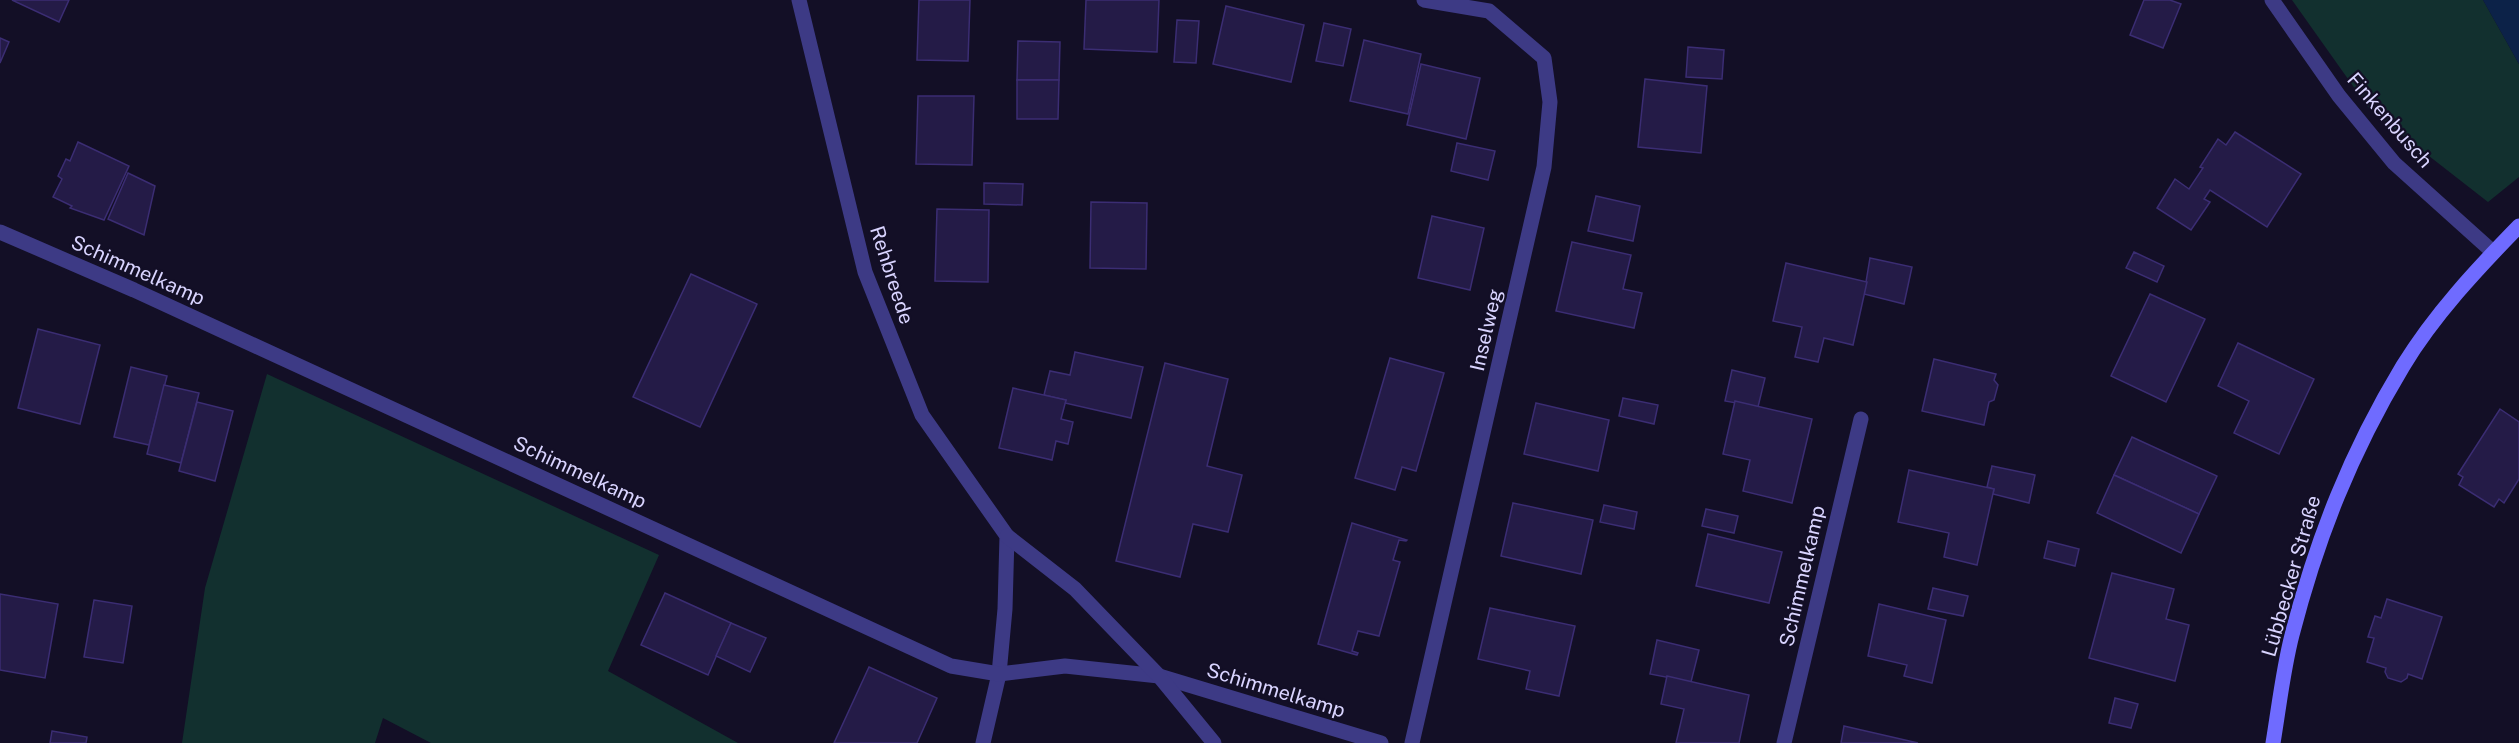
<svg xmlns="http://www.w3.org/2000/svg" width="2519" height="743" font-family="'Public Sans',sans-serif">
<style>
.green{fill:#12302f}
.water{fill:#0c2248}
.building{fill:#241b47;stroke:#3b2d73;stroke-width:1.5}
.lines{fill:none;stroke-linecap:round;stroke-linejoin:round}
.street{stroke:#3d3a85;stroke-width:15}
.secondary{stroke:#6f6bff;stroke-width:15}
.labels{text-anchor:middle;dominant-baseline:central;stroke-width:4.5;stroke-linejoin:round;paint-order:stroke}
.street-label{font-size:20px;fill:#d9d4ff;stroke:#130f26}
</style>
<rect width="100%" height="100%" fill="#130f26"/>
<g class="green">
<path d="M2292,0H2483L2519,64V177L2488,202L2370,110Z"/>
<path d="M267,374L659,555L608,671L738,743H431L383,718L375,743H182L205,588Z"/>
</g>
<path class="water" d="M2483,0H2519V64Z"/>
<g class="building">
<path d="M12,0H69L59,22Z"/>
<path d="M919,0H970L968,61L917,60Z"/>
<path d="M1086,0H1159L1157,52L1084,49Z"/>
<path d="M2144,0H2170L2181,4L2163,48L2130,35Z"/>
<path d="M1226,6L1304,25L1291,82L1213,64Z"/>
<path d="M1177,20L1199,21L1196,63L1174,62Z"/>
<path d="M1324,23L1351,29L1343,66L1316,61Z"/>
<path d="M0,38L9,42L0,63Z"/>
<path d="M1364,40L1421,54L1408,114L1350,101Z"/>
<path d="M1018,41L1060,42L1059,80H1017Z"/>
<path d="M1688,47L1724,50L1722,79L1686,77Z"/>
<path d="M1421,64L1480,78L1466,139L1407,125Z"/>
<path d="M1645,79L1707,86L1701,153L1638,147Z"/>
<path d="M1017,80H1059L1058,119H1017Z"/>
<path d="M918,96H974L972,165L916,164Z"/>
<path d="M2235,132L2301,174L2267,227L2210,190L2204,199L2210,202L2191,230L2157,208L2175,179L2189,189L2203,168L2200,167L2218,139L2226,145Z"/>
<path d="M78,142L129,166L104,220L70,208L72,206L53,197L62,179L58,176L66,159L70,161Z"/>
<path d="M1457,143L1495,151L1488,180L1451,171Z"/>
<path d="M128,173L155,186L144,235L108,219Z"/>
<path d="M984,183L1023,184L1022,205L984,204Z"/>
<path d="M1596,196L1640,206L1633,241L1588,231Z"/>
<path d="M1091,202L1147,203L1146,269L1090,268Z"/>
<path d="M937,209L989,210L988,282L935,281Z"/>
<path d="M1432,216L1484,228L1470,290L1418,278Z"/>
<path d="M1572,242L1631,255L1623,289L1642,293L1634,328L1556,311Z"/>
<path d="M2134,252L2164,266L2157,282L2126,268Z"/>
<path d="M1870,258L1912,267L1904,304L1864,294Z"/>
<path d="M1786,263L1867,282L1853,345L1824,338L1818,362L1795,357L1802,327L1773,321Z"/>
<path d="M691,274L757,304L700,427L633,397Z"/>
<path d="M2150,294L2205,319L2166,402L2111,376Z"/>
<path d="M38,329L100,345L80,424L18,408Z"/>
<path d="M2238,343L2314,379L2279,454L2234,433L2249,401L2218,386Z"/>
<path d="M1075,352L1143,367L1131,418L1065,403L1066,400L1044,395L1050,371L1070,375Z"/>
<path d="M1390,358L1444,373L1416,471L1402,467L1395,490L1355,478Z"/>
<path d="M1934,359L1996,374L1994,380L1998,385L1994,400L1989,402L1984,425L1922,411Z"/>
<path d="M1165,363L1228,379L1207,466L1242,475L1228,532L1193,524L1180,577L1116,561Z"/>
<path d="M131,367L167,376L149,445L114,437Z"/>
<path d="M1732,370L1765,378L1758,407L1725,401Z"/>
<path d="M164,385L199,393L181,463L147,454Z"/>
<path d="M1013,388L1066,400L1061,419L1073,422L1068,444L1056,441L1052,460L999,448Z"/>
<path d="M1623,398L1658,405L1654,424L1619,416Z"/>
<path d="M1735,401L1812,419L1792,503L1743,491L1750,460L1723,454Z"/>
<path d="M197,402L233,411L215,481L179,471Z"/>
<path d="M1536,403L1609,420L1598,471L1524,454Z"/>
<path d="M2500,409L2519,422V479L2504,503L2499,499L2494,507L2459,485L2463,477L2458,474Z"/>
<path d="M2132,437L2217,476L2199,514L2114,475Z"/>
<path d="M1992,466L2035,475L2029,503L1993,494L1994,489L1987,487Z"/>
<path d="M1909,470L1994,489L1977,565L1944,557L1949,533L1898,522Z"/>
<path d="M2114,475L2199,514L2181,553L2097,513Z"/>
<path d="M1513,503L1593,520L1581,574L1501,556Z"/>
<path d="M1604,505L1637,512L1634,529L1600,522Z"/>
<path d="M1706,509L1738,516L1734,533L1702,526Z"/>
<path d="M1352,523L1407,540L1406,541L1399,540L1393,560L1400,562L1379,636L1358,631L1352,651L1358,653L1357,655L1318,644Z"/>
<path d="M1708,534L1782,552L1769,603L1696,586Z"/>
<path d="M2048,541L2079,549L2075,566L2044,558Z"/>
<path d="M2112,573L2174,589L2166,619L2189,625L2175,681L2089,658Z"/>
<path d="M1933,588L1968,596L1963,616L1928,609Z"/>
<path d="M665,593L731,623L708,675L641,645Z"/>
<path d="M0,594L58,604L45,678L0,670Z"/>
<path d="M2387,599L2442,617L2422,679L2408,674L2407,678L2401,682L2388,678L2385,672L2386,668L2367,662L2374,638L2368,637L2375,616L2381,618Z"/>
<path d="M94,600L132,606L123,663L84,657Z"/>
<path d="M1879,604L1946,620L1932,683L1904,676L1907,665L1868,656Z"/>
<path d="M1490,608L1575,626L1559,696L1526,689L1530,671L1478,659Z"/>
<path d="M731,623L766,638L750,672L716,656Z"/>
<path d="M1657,640L1699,650L1691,682L1650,674Z"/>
<path d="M869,667L937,698L917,743H834Z"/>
<path d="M1667,676L1749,695L1739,743H1676L1684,709L1661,704Z"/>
<path d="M2115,698L2138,704L2131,728L2109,723Z"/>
<path d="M1844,726L1918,743H1841Z"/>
<path d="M52,731L87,737L86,743H50Z"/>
</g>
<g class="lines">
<g class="street">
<path d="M799,0L865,272L922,415L1007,536L1005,609L999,674L983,743"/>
<path d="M2272,0L2339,96L2394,163L2493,252"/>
<path d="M0,232L134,290L951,666L999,674L1065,666L1159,676L1381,743"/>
<path d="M1007,536L1075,589L1159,676L1214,743"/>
<path d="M1412,743L1544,167L1550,102L1544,58L1489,11L1424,0"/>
<path d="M1784,743L1861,419"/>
</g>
<path class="secondary" d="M2273,743C2279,707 2283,670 2292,635C2317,538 2351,452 2403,366C2434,315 2477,269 2519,226"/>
</g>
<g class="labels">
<g class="street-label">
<text transform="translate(2390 120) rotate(49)">Finkenbusch</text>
<text transform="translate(138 270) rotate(24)">Schimmelkamp</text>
<text transform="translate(892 275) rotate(72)">Rehbreede</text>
<text transform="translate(1486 330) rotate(-77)">Inselweg</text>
<text transform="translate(580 472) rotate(25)">Schimmelkamp</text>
<text transform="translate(1802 576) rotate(-77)">Schimmelkamp</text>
<text transform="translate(2291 576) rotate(-74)">Lübbecker Straße</text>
<text transform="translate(1276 690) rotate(17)">Schimmelkamp</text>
</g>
</g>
</svg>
